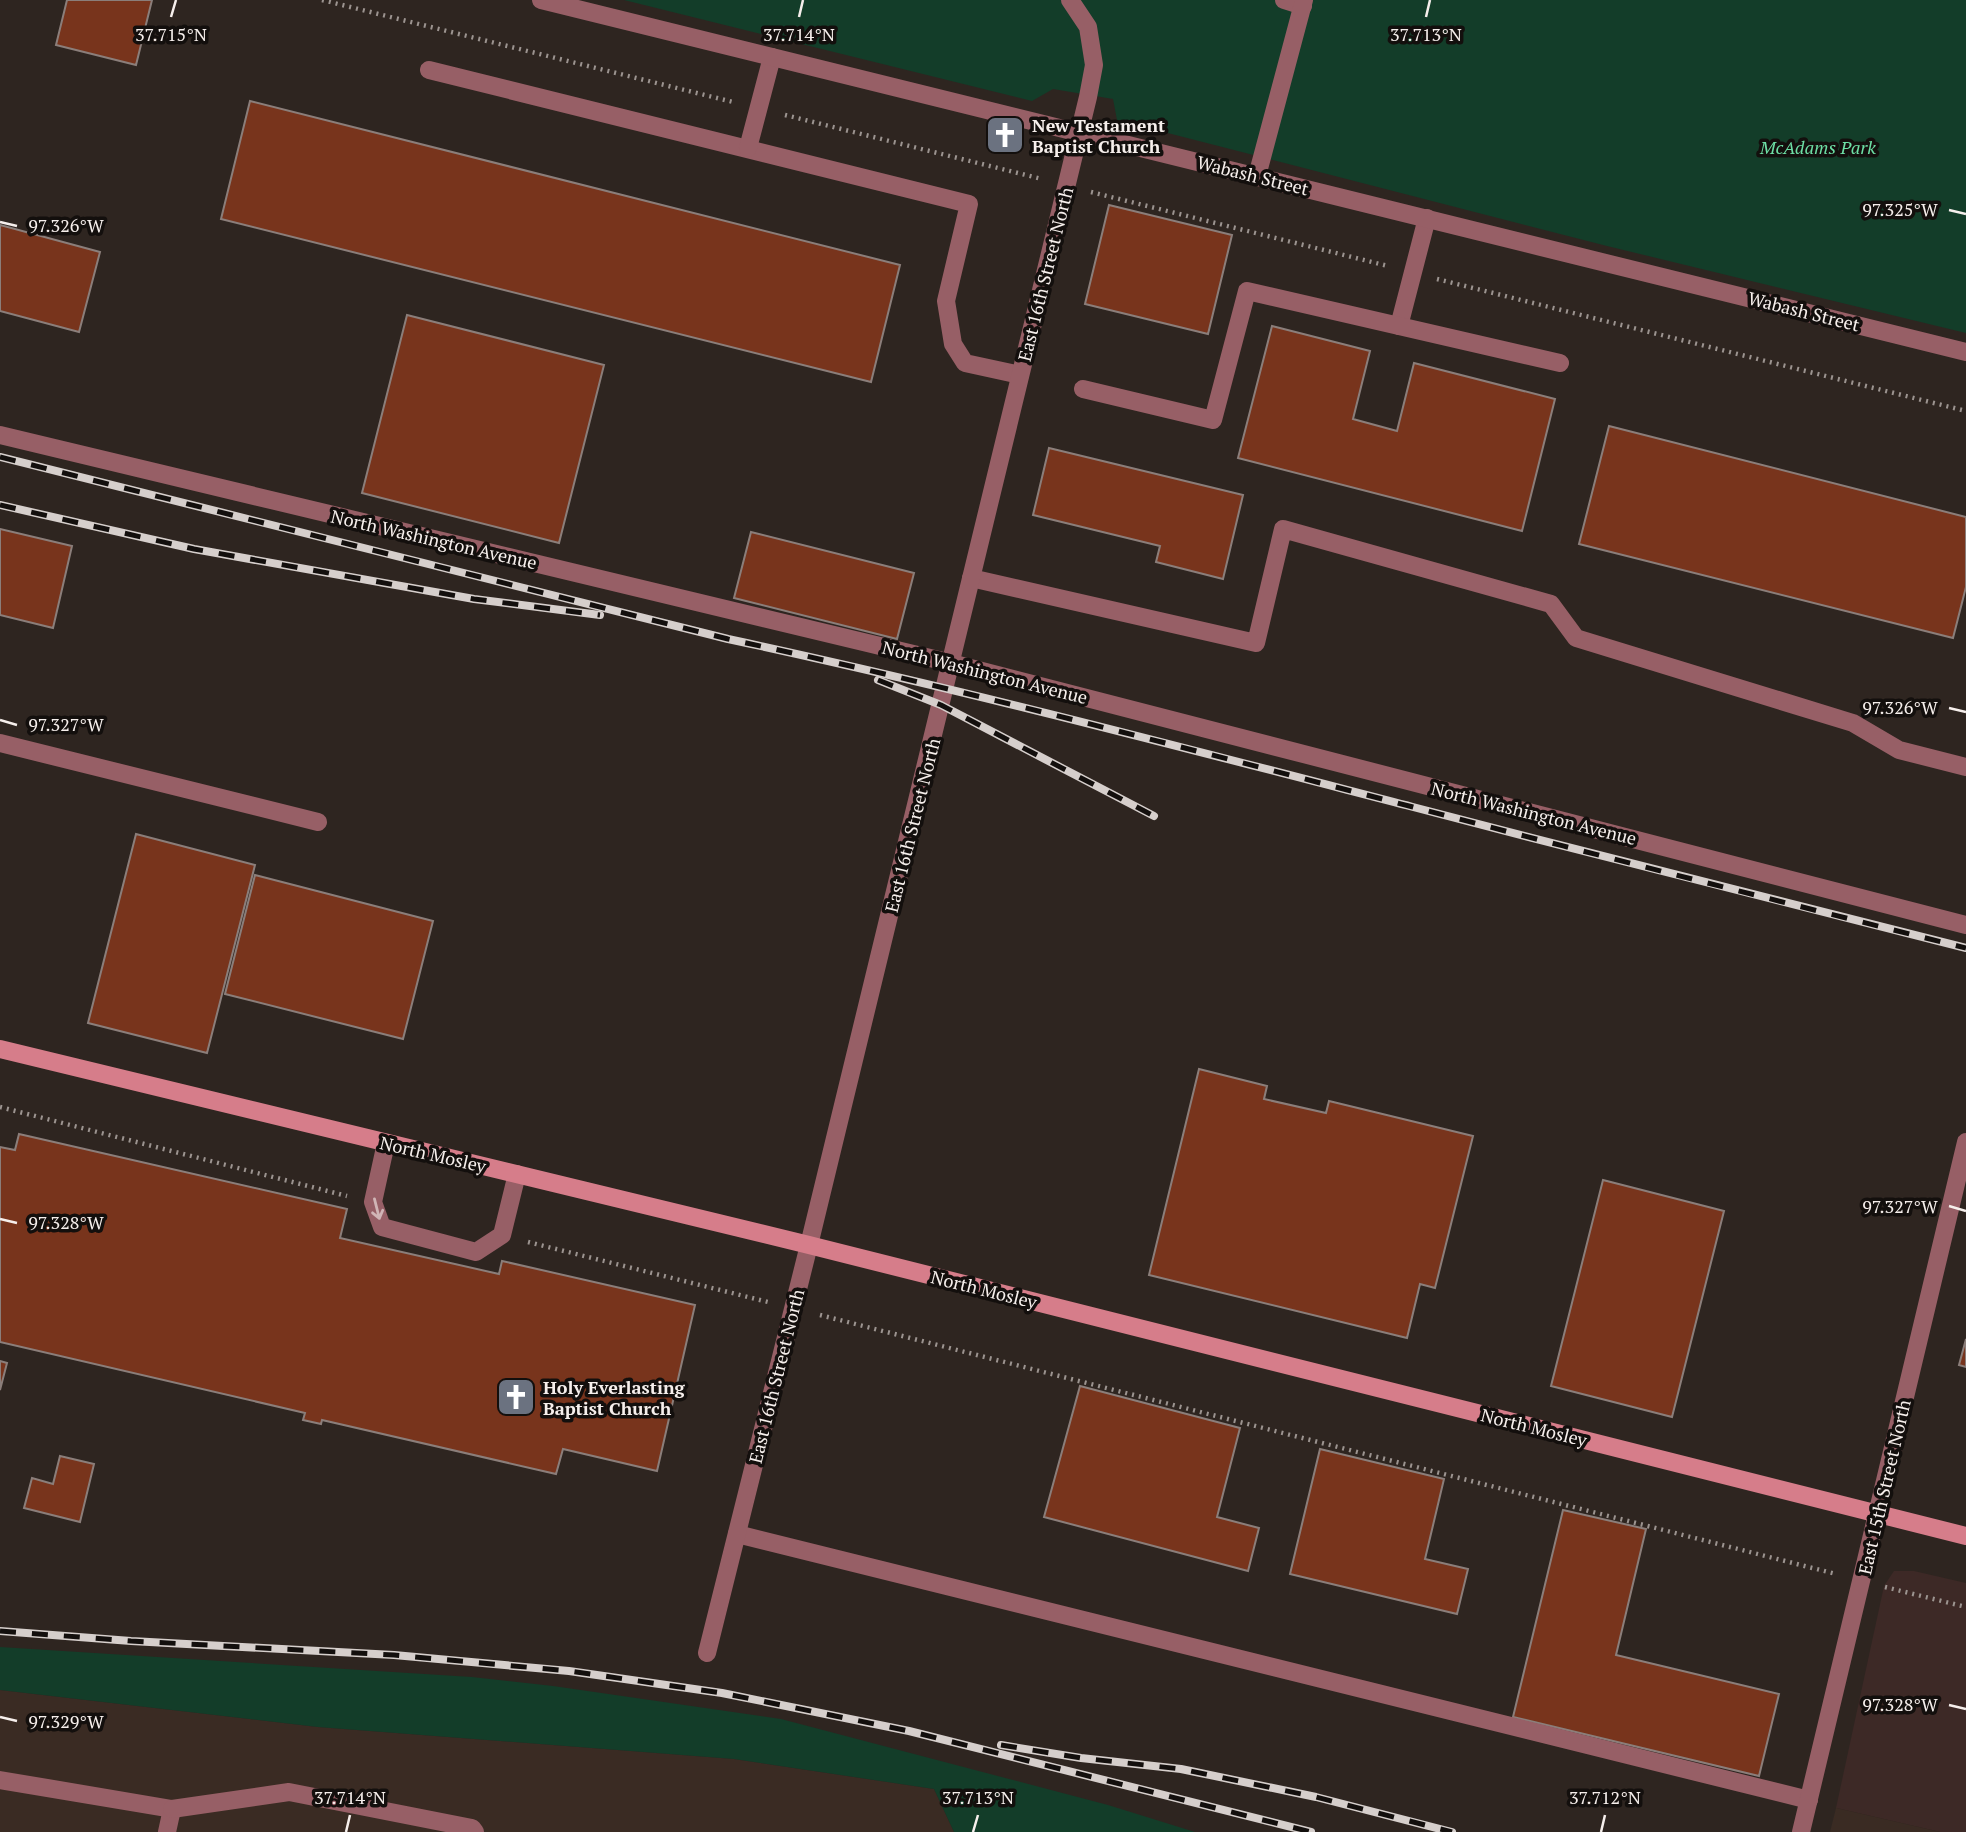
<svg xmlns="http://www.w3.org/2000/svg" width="1966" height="1832" font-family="'PT Serif',serif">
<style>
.commercial{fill:#3d2926}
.built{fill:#3a2b23}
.green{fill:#133d29}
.building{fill:#78341c;stroke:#8b7e7a;stroke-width:2}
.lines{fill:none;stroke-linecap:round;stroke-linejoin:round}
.path{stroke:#9c9490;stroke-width:4.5;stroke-dasharray:2 5;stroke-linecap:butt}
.lane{stroke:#975f66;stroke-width:18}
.street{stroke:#975f66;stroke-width:18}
.secondary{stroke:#d67d8a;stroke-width:18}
.rail-casing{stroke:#d6cfcc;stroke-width:8}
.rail{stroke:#130f0d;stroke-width:5;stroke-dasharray:16;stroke-linecap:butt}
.oneway{stroke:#d0b5b6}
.ticks{fill:none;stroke:#f6efec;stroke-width:2.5}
.labels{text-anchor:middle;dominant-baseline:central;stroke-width:7;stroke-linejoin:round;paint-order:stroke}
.poi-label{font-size:18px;font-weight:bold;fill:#f6efec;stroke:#130f0d;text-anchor:start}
.park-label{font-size:18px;font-style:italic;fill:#6ddfa5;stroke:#130f0d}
.street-label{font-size:18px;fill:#f6efec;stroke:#130f0d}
.ticks-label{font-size:18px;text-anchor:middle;fill:#f6efec;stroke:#130f0d;stroke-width:7;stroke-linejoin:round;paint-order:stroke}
</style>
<rect width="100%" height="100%" fill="#2e2520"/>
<path class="commercial" d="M1894,1571H1914L1966,1583V1832H1940L1836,1808L1884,1586Z"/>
<g class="built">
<path d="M0,1690L318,1727L734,1759L934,1789L954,1832H0Z"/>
<path d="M1836,1808L1940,1832H1830Z"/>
</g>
<g class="green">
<path d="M624,0H1966V333L1607,246L1117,120L1113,99L1053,89L1032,101Z"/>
<path d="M0,1647L472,1677L553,1686L781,1719L1108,1805L1195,1832H954L934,1789L734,1759L318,1727L0,1690Z"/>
</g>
<g class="building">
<path d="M67,0H152L136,65L56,45Z"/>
<path d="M250,101L900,265L871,382L221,219Z"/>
<path d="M1109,205L1232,235L1208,334L1085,304Z"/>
<path d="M0,225L100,252L79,332L0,311Z"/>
<path d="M407,315L604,365L559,543L362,493Z"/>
<path d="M1272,326L1370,351L1353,419L1397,431L1414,363L1555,399L1522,531L1238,458Z"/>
<path d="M1609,426L1966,517V587L1953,638L1579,544Z"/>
<path d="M1049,448L1243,495L1223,579L1156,562L1160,546L1033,515Z"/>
<path d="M0,529L72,546L53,628L0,615Z"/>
<path d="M751,532L914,573L897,639L734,598Z"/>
<path d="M136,834L255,865L207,1053L88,1023Z"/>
<path d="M255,875L433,921L403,1039L225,994Z"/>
<path d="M1199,1069L1267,1086L1264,1099L1326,1113L1329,1101L1473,1136L1435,1288L1420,1284L1407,1338L1149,1275Z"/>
<path d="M19,1134L347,1209L340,1238L499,1274L502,1261L695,1305L657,1471L563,1449L556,1474L322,1420L321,1424L303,1420L305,1413L0,1342V1147L15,1150Z"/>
<path d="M1603,1180L1724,1211L1672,1417L1551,1386Z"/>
<path d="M1966,1339V1367L1959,1365Z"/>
<path d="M0,1361L7,1363L0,1390Z"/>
<path d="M1080,1386L1240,1428L1217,1517L1259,1528L1248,1571L1044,1517Z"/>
<path d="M1320,1449L1444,1479L1425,1559L1468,1569L1457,1614L1290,1574Z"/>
<path d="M60,1456L94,1464L80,1522L24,1508L32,1478L53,1484Z"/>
<path d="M1563,1510L1646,1529L1616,1655L1779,1694L1759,1776L1513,1717Z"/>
</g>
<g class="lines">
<g class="path">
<path d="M322,0L733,102"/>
<path d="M785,115L1042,179"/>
<path d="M1091,192L1388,266"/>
<path d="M1437,279L1966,411"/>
<path d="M0,1107L347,1196"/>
<path d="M528,1242L768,1302"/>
<path d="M820,1315L1836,1574"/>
<path d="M1885,1587L1966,1607"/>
</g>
<g class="lane">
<path d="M1284,0L1303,6"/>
<path d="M429,70L969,204L946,301L953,344L965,363L1020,375"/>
<path d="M748,148L772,57"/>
<path d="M1257,176L1304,0"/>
<path d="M1399,326L1427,218"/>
<path d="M1083,389L1213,420L1247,291L1560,363"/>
<path d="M971,578L1256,643L1283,529L1551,604L1576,638L1853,723L1899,750L1966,767"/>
<path d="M0,743L318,822"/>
<path d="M386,1143L373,1202L382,1227L476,1252L502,1235L517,1174"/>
<path d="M737,1534L1809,1800"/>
<path d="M0,1780L172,1809L167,1832"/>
<path d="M172,1809L289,1792L472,1828L475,1832"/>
</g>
<g class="street">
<path d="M541,0L1966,352"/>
<path d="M0,435L951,663L1966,925"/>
<path d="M707,1653L809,1245L1088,97L1094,65L1088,27L1070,0"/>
<path d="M1801,1832L1966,1142"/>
</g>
<path class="secondary" d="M0,1049L809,1245L1966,1536"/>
<defs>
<g id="rail">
<path d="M0,457L728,639C958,688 1185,748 1413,807C1597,855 1781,902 1966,948"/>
<path d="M0,505L194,549L474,599L600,615"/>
<path d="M878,680L941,705L1154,816"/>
<path d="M0,1631L131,1641L394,1655L569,1671L722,1693L909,1731L1311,1832"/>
<path d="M1001,1745L1081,1758L1181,1769L1316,1797L1452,1832"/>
</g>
</defs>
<use href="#rail" class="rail-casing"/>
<use href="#rail" class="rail"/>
</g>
<defs><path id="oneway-shaft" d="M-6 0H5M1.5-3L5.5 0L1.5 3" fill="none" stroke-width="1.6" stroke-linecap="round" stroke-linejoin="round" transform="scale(1.75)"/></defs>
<use class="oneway" href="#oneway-shaft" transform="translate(377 1209) rotate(76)"/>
<path class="ticks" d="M171,17L176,0M799,17L803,0M1426,17L1430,0M1949,210L1966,214M0,222L17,226M1949,708L1966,712M0,720L17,725M1949,1206L1966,1211M0,1219L17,1223M1949,1705L1966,1709M0,1717L17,1721M346,1832L350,1815M973,1832L978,1815M1601,1832L1605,1815"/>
<defs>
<symbol id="church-square" viewBox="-11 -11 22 22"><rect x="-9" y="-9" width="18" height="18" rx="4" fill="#6b7280" stroke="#130f0d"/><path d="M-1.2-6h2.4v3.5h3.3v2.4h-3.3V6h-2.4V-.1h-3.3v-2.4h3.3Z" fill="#fff"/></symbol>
</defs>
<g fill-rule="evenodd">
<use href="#church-square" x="983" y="113" width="44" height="44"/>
<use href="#church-square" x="494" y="1375" width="44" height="44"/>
</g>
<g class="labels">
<g class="poi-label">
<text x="1032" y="125">New Testament<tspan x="1032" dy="21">Baptist Church</tspan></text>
<text x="543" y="1387">Holy Everlasting<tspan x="543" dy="21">Baptist Church</tspan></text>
</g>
<g class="park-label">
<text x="1818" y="147">McAdams Park</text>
</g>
<g class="street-label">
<text transform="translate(1253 175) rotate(14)">Wabash Street</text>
<text transform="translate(1045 274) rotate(-76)">East 16th Street North</text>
<text transform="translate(1804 311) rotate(14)">Wabash Street</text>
<text transform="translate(434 539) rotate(13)">North Washington Avenue</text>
<text transform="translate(985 672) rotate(14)">North Washington Avenue</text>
<text transform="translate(1534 813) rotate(14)">North Washington Avenue</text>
<text transform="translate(912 825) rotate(-76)">East 16th Street North</text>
<text transform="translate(433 1154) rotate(13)">North Mosley</text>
<text transform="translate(984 1289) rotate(14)">North Mosley</text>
<text transform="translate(776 1376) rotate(-76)">East 16th Street North</text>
<text transform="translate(1534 1427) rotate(14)">North Mosley</text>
<text transform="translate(1884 1487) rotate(-77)">East 15th Street North</text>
</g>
</g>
<g class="ticks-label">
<text x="799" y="41">37.714°N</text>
<text x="1426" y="41">37.713°N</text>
<text x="171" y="41">37.715°N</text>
<text x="1900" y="216">97.325°W</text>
<text x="66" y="232">97.326°W</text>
<text x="1900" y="714">97.326°W</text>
<text x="66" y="731">97.327°W</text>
<text x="1900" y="1213">97.327°W</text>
<text x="66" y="1229">97.328°W</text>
<text x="1900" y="1711">97.328°W</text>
<text x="66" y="1728">97.329°W</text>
<text x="350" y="1804">37.714°N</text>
<text x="978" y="1804">37.713°N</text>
<text x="1605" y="1804">37.712°N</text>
</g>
</svg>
